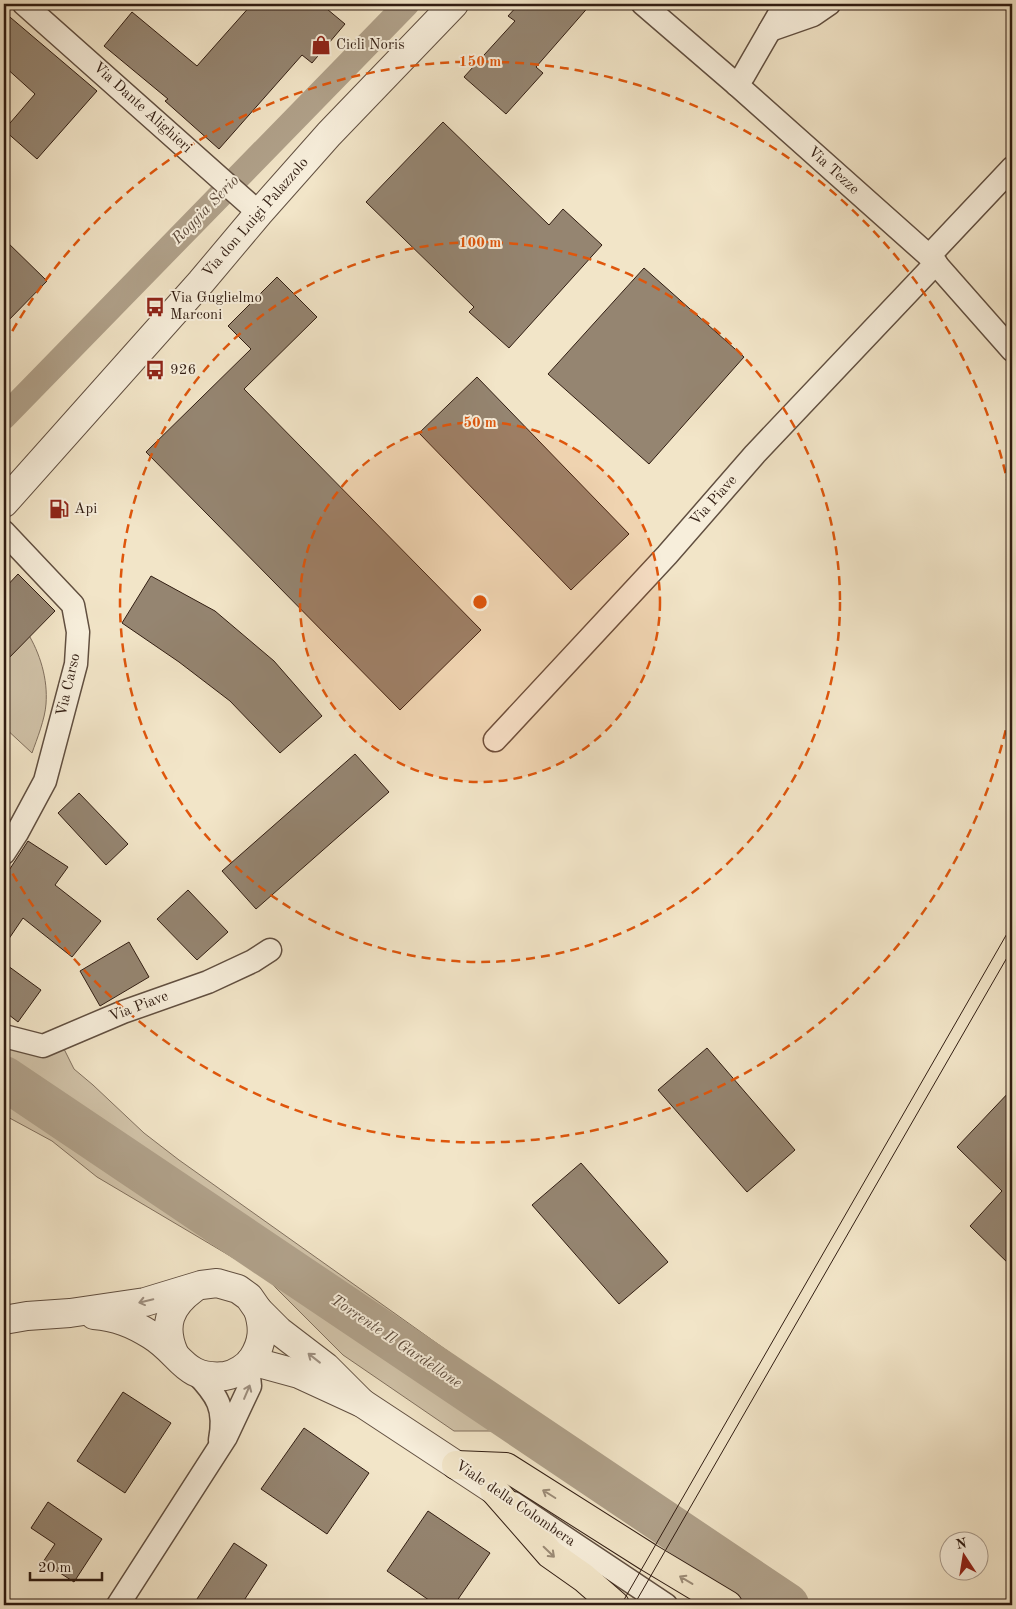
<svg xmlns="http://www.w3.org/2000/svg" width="1016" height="1609" font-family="'Old Standard TT',serif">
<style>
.green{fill:#d1c3a9;stroke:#81705e}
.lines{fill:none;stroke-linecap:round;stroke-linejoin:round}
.canal{stroke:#b0a18a;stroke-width:25}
.river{stroke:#b0a18a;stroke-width:44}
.building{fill:#958571;stroke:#311d12}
.minor-casing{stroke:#614f40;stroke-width:25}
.tertiary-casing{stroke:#614f40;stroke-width:30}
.trunk-casing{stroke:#311d12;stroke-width:30}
.minor{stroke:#f7eedb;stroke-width:22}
.tertiary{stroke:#f7eedb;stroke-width:28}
.trunk{stroke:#f2e5c8;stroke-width:28}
.tram{stroke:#311d12;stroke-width:1}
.oneway{stroke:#9e9081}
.oneway2{stroke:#9b8b76}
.ring{fill:none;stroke:#df560c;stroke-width:2.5;stroke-dasharray:9 6}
.labels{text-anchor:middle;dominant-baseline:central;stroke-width:4;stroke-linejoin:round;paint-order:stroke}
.poi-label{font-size:15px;fill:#311d12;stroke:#f7eedb;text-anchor:start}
.street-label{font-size:15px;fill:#311d12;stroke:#f7eedb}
.water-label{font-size:16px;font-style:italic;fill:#5d4b3c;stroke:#f7eedb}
.centre{fill:#df560c;stroke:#f7eedb;stroke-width:2.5}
.ring-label{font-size:15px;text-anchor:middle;font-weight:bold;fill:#df560c;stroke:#f7eedb;stroke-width:4;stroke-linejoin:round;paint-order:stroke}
</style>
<rect width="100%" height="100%" fill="#f2e5c8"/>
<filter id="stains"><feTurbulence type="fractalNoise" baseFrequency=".004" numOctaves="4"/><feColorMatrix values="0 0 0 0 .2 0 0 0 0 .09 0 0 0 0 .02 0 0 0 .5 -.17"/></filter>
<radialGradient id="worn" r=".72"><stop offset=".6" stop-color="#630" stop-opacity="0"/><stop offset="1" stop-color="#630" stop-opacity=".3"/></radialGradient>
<g class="green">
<path d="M27,632C40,653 48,679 46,704C45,719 37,739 32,753L4,727V656Z"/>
<path d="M4,1041L64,1049L74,1069L93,1085L144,1133L179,1160L667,1507L654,1530L499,1431H454L343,1355L264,1276L97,1177L52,1141L4,1115Z"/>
</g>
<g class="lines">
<path class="canal" d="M4,417L407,4"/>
<path class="river" d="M4,1078L787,1605"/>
</g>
<g class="building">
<path d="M252,4H321L345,24L312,63L302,55L219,149L165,101L168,99L104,46L132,12L197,66Z"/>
<path d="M519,4H591L536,67L543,73L506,114L464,77L515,21L508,16Z"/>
<path d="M4,12L97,91L37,159L4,130L35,94L4,66Z"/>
<path d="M443,122L549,225L563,209L602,245L509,348L469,312L474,307L366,202Z"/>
<path d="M4,239L47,281L4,325Z"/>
<path d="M644,268L744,357L649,464L548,374Z"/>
<path d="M277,277L317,317L244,389L481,630L400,710L146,452L251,349L228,326Z"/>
<path d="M477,377L629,534L571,590L419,433Z"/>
<path d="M18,574L55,611L4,663V589Z"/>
<path d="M151,576L215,611L274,661L322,716L280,753L230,701L179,662L122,623Z"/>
<path d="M355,754L389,792L256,909L222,871Z"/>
<path d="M79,793L128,844L106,865L58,813Z"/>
<path d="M28,841L68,867L55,885L101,921L72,957L23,918L4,946V878Z"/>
<path d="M188,890L228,932L197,960L157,919Z"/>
<path d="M129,942L149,977L100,1006L80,971Z"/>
<path d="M4,963L41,990L18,1022L4,1011Z"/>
<path d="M707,1048L795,1150L747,1192L658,1090Z"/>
<path d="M1012,1089V1267L970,1226L1002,1191L957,1147Z"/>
<path d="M581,1163L668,1262L619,1304L532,1205Z"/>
<path d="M123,1392L171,1423L125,1493L77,1461Z"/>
<path d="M304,1428L369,1473L327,1534L261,1489Z"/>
<path d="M48,1502L102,1539L74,1582L43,1562L55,1544L31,1528Z"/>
<path d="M428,1511L490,1553L454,1605H436L387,1571Z"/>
<path d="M234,1543L267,1565L241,1605H193Z"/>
</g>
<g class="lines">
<defs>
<g id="minor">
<path d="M24,4L259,213"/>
<path d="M643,4L737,85L929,256L1012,350"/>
<path d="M770,30L813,15L829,4"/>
<path d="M737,85L744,75L785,4"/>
<path d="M929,256L1012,168"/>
<path d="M4,532L73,605L78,632L76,664L45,781L17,833L4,853"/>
<path d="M495,740L667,555L755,454L936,263"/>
<path d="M4,1036L43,1046L123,1012L208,982L253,961L270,950"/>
<path d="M196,1373C217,1395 226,1408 220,1440"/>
<path d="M513,1503L666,1605"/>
<path d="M118,1605L226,1437L250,1386L248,1366"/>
</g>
<g id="tertiary">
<path d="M4,503L201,282L259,213L329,134L454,4"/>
<path d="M94,1315C116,1317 132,1323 151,1335C182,1354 183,1380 225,1376C236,1374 247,1367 253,1358C263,1342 264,1328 258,1310"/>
<path d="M4,1320L27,1316L70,1313L145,1302L201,1285L217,1283L238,1289L249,1297L258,1310L279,1331L326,1367L362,1403"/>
<path d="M174,1353C162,1325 170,1306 193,1289"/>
<path d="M251,1361L299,1374L362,1403L494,1490"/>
</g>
<g id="trunk">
<path d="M456,1465L506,1467L648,1557L728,1605"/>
<path d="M494,1490L550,1554L584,1578L615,1605"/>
</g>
</defs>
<use href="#minor" class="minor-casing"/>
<use href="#tertiary" class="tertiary-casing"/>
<use href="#trunk" class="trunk-casing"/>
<use href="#minor" class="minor"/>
<use href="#tertiary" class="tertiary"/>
<use href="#trunk" class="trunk"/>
<g class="tram">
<path d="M621,1605L1012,925"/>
<path d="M634,1605L1012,949"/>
</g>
</g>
<defs><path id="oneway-shaft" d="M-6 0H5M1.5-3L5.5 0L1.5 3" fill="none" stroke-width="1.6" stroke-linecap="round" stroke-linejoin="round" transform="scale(1.25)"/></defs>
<g class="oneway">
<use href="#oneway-shaft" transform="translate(146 1301) rotate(167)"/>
<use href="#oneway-shaft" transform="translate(314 1358) rotate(-142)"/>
<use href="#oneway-shaft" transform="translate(247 1392) rotate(-67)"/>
</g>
<g class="oneway2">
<use href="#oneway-shaft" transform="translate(549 1494) rotate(-148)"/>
<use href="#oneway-shaft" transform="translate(549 1552) rotate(44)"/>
<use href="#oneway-shaft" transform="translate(686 1580) rotate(-149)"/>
</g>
<circle cx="480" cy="602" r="180" fill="#df560c" fill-opacity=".12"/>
<g class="ring">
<circle cx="480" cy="602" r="180"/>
<circle cx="480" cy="602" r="360"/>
<path d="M1012 701A541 541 0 0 1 5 860M5 344A541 541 0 0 1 1012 503"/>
</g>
<defs>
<symbol id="shop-bare" viewBox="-9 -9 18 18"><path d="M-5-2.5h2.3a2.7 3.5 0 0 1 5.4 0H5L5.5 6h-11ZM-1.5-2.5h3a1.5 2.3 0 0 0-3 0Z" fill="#8f2418" stroke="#f7eedb" stroke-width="2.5" paint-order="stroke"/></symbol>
<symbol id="bus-bare" viewBox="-9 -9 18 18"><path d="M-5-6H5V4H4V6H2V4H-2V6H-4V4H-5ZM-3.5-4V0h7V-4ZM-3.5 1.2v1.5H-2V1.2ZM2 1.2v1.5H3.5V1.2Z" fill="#8f2418" stroke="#f7eedb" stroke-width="2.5" paint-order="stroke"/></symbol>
<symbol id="fuel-bare" viewBox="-9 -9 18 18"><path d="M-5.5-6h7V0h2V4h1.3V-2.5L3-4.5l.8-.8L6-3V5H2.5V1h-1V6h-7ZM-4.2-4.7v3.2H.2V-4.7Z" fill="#8f2418" stroke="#f7eedb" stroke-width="2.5" paint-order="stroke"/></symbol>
</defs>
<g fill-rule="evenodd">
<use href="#shop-bare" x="307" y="31" width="28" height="28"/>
<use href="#bus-bare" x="141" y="293" width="28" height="28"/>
<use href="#bus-bare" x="141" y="356" width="28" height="28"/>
<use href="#fuel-bare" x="45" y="495" width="28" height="28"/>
</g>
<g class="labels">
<g class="poi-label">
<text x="336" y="45">Cicli Noris</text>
<text x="170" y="298">Via Guglielmo<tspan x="170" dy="17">Marconi</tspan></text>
<text x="170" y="370">926</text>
<text x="74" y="509">Api</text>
</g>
<g class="street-label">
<text transform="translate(142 108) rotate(42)">Via Dante Alighieri</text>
<text transform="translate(833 171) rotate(42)">Via Tezze</text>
<text transform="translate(256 218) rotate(-49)">Via don Luigi Palazzolo</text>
<text transform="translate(714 501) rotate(-48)">Via Piave</text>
<text transform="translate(69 685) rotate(-77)">Via Carso</text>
<text transform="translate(139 1007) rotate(-21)">Via Piave</text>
<text transform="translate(515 1504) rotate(34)">Viale della Colombera</text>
</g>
<g class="water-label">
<text transform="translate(206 210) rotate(-46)">Roggia Serio</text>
<text transform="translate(396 1342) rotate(34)">Torrente Il Gardellone</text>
</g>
</g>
<circle cx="480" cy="602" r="8" class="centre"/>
<g class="ring-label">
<text x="480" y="66">150 m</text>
<text x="480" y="247">100 m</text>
<text x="480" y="427">50 m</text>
</g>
<rect width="1016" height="1609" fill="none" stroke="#f2e5c8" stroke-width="20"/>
<rect x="5" y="5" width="1006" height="1599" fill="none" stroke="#311d12" stroke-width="2.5"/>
<rect x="10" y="10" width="996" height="1589" fill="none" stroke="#311d12"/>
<g transform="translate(964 1556) rotate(348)"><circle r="24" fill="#f7eedb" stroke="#a89a8b"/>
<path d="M0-4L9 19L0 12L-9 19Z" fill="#8f2418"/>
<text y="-8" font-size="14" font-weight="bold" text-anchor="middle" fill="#311d12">N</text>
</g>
<path d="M30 1572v8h72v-8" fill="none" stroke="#311d12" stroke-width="2.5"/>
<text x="38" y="1572" font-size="15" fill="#311d12" stroke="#f7eedb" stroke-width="4" paint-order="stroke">20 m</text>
<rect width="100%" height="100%" filter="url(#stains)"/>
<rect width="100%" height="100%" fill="url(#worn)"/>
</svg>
